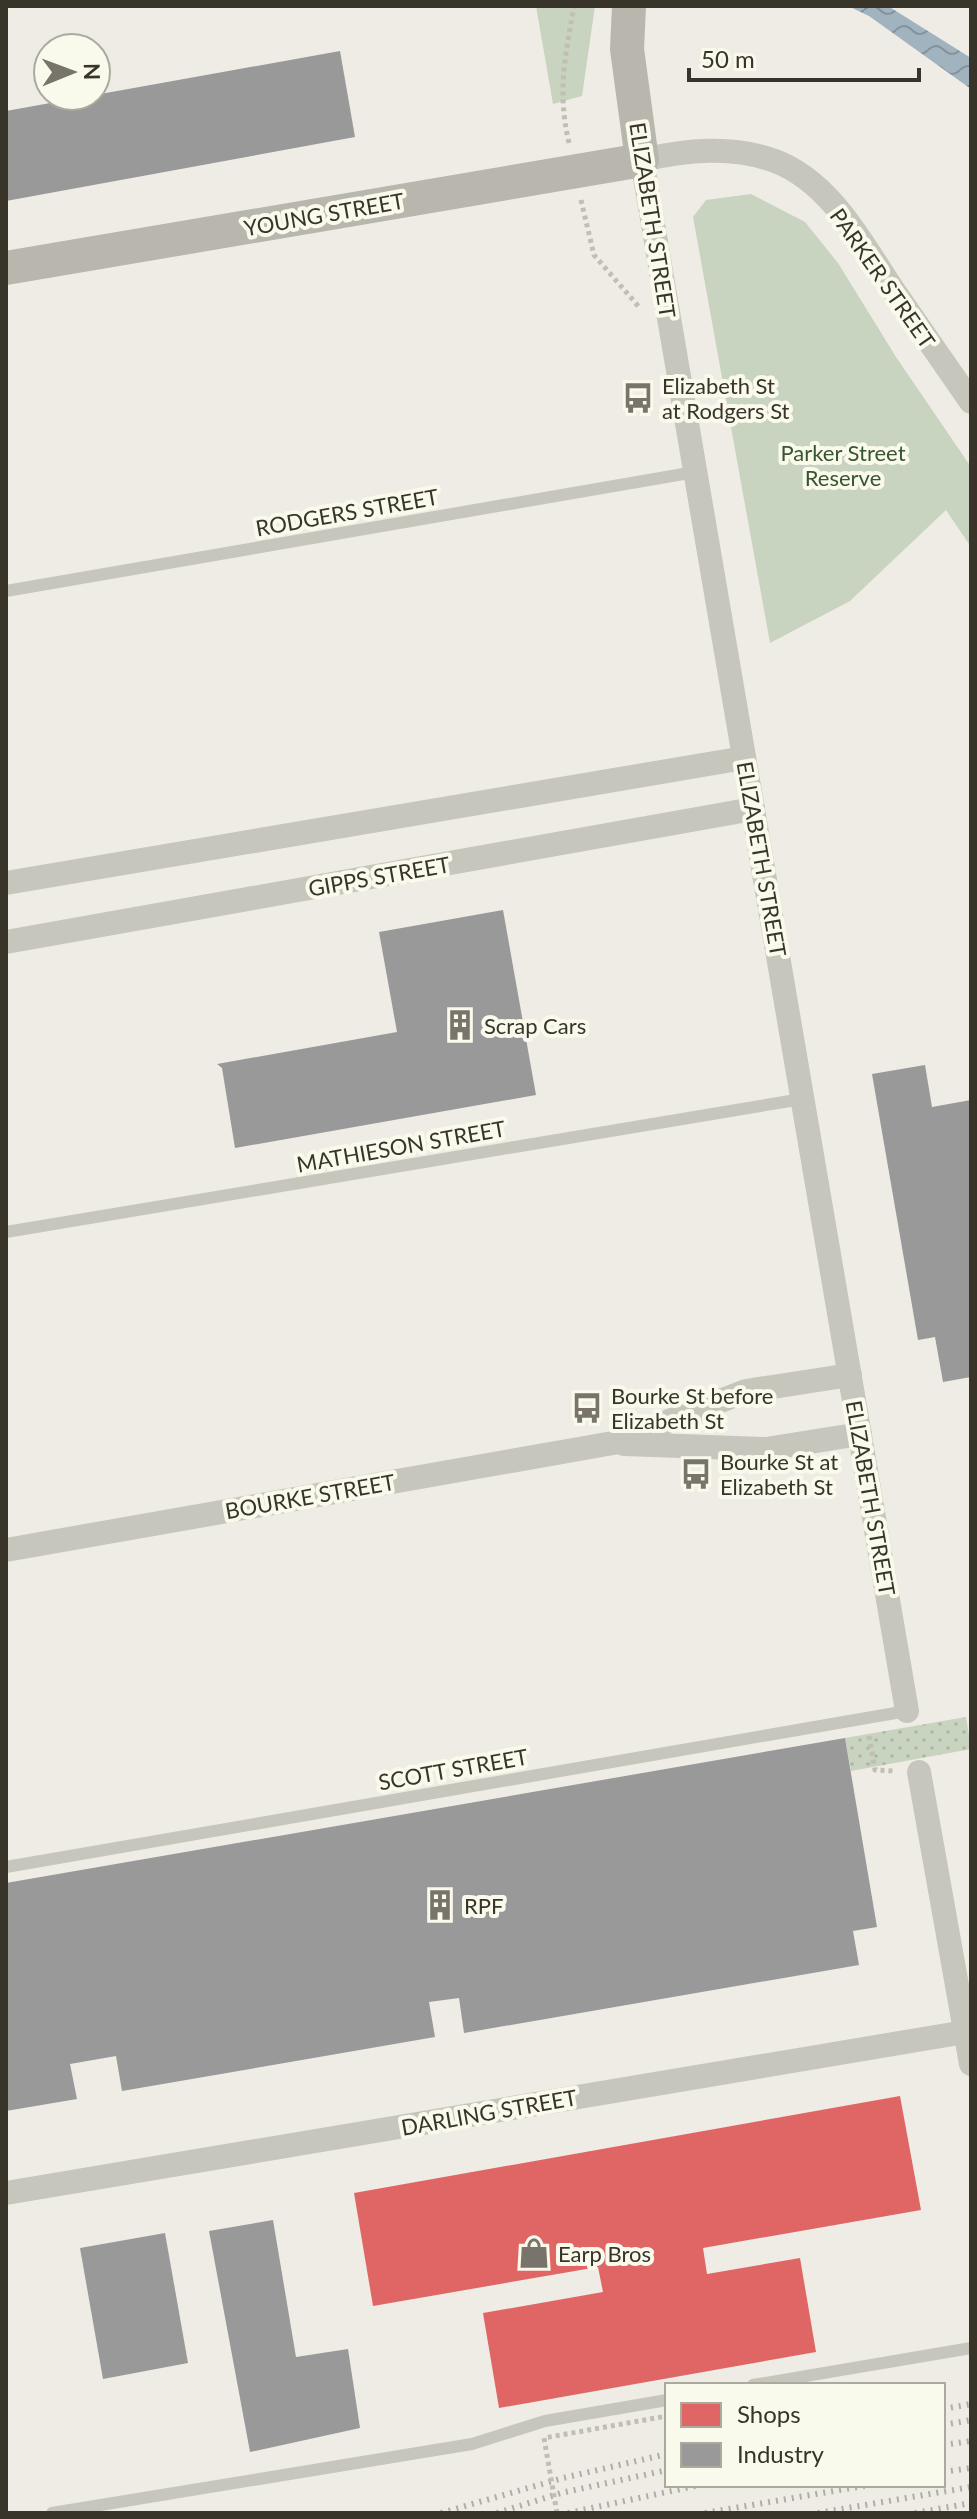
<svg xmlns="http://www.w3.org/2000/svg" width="977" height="2519" font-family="Lato,sans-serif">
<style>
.grass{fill:url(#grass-dots)}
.park{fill:#c8d4bf}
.water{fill:url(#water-waves)}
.shops{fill:#e06666}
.industry{fill:#999}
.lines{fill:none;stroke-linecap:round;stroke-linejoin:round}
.path{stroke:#c0beb5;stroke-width:5;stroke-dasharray:4 4;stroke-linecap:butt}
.lane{stroke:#c7c6bd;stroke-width:12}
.street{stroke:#c7c6bd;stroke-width:24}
.secondary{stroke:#b8b6ad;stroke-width:34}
.rail{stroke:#afada7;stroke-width:6;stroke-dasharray:2 6;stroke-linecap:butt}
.path-bridge{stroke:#c0beb5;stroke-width:5;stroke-dasharray:4 4;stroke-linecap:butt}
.labels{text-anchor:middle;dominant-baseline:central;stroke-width:8;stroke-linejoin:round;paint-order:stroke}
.street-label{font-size:22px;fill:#38342a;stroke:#f9f9ec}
.poi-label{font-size:22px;fill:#38342a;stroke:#f9f9ec;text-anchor:start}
.park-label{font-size:22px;fill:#39552f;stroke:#f9f9ec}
</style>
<defs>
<pattern id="grass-dots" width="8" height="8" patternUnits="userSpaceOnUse" patternTransform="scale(2)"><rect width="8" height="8" fill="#c8d4bf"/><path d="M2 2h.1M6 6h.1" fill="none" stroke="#adb7a4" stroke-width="1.8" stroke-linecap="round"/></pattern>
<pattern id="water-waves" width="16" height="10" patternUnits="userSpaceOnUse" patternTransform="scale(2)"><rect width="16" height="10" fill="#a1b3be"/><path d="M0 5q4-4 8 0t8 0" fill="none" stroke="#84929b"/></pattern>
</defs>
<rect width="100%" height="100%" fill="#eeece4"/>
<path class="grass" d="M966,1717L971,1749L851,1771L845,1738Z"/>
<g class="park">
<path d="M536,6H595L582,96L553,104Z"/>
<path d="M751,194L805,222L838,263L896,357L971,467V547L946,510L850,601L770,643L693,217L706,200Z"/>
</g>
<path class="water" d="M848,6H888L971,58V89L869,16Z"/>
<path class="shops" d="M900,2096L921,2210L703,2248L707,2274L800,2258L816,2352L499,2408L483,2313L603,2292L598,2267L373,2306L354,2193Z"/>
<g class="industry">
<path d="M340,51L355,137L6,201V111Z"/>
<path d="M503,910L536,1095L235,1148L222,1068L217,1064L397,1032L379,932Z"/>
<path d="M925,1065L932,1107L971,1100V1377L943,1382L935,1337L918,1340L872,1074Z"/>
<path d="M845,1738L877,1927L853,1931L859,1965L464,2033L459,1998L429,2002L435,2037L122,2091L116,2056L70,2064L77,2099L6,2111V1883Z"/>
<path d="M273,2220L296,2357L348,2349L360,2428L250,2452L209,2231Z"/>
<path d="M165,2233L188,2363L103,2379L80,2248Z"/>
</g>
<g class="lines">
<g class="path">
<path d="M569,143C557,91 565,58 574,6"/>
<path d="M581,200L594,255L639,307"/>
<path d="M869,1736L875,1770L895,1771"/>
</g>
<g class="lane">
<path d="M6,591L695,472"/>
<path d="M6,1232L802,1099"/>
<path d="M6,1867L907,1711"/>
<path d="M753,2385L971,2348"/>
<path d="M52,2513L472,2444L545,2421L667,2400"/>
</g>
<g class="street">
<path d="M6,883L744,758"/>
<path d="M6,942L753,809"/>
<path d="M624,1444L766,1449L860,1434"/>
<path d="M6,1550L613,1443L746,1391L850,1375"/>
<path d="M907,1711L642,160C686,150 732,145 775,161C831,182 863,245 894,291C920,328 945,365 971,402"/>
<path d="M919,1772L971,2064"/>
<path d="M6,2193L971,2031"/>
</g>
<path class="secondary" d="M6,268L642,160L627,49L629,6"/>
<g class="rail">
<path d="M943,2409L971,2404"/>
<path d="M943,2425L971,2420"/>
<path d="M943,2445L971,2441"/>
<path d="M943,2472L971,2468"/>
<path d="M441,2513L563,2478L667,2454"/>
<path d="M497,2513L561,2493L667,2470"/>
<path d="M568,2513L700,2485"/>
<path d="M705,2513L869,2485"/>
<path d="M818,2513L971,2487"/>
<path d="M915,2513L971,2503"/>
</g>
<path class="path-bridge" d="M557,2513L544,2438L667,2416"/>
</g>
<defs>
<symbol id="bus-bare" viewBox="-9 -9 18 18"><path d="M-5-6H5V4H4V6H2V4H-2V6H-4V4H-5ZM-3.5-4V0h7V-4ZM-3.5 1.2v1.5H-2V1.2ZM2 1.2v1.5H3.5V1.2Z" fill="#78746b" stroke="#f9f9ec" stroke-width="2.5" paint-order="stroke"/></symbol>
<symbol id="building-bare" viewBox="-9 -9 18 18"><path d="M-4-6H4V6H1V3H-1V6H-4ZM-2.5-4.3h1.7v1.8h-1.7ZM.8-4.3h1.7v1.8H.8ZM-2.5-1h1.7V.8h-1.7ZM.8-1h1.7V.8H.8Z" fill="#78746b" stroke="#f9f9ec" stroke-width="2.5" paint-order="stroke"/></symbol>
<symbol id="shop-bare" viewBox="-9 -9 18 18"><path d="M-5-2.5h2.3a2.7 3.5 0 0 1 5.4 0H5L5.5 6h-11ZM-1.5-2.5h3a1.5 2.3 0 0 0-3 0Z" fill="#78746b" stroke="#f9f9ec" stroke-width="2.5" paint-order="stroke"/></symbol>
</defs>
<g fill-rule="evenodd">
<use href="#bus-bare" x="616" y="376" width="44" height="44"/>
<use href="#building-bare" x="438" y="1003" width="44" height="44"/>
<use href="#bus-bare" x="565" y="1386" width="44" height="44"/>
<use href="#bus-bare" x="674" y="1452" width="44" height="44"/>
<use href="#building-bare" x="418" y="1883" width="44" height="44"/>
<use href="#shop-bare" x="512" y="2231" width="44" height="44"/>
</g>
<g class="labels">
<g class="street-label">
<text transform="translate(324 214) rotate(-10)">YOUNG STREET</text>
<text transform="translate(653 220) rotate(81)">ELIZABETH STREET</text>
<text transform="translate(883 278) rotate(55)">PARKER STREET</text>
<text transform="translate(347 512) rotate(-10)">RODGERS STREET</text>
<text transform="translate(762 859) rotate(80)">ELIZABETH STREET</text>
<text transform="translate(379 876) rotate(-10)">GIPPS STREET</text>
<text transform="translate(401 1146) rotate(-10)">MATHIESON STREET</text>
<text transform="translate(310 1496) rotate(-10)">BOURKE STREET</text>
<text transform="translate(871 1498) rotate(80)">ELIZABETH STREET</text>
<text transform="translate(453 1769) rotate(-10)">SCOTT STREET</text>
<text transform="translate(489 2112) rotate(-10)">DARLING STREET</text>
</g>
<g class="poi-label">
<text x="662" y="385">Elizabeth St<tspan x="662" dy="25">at Rodgers St</tspan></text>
<text x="484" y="1025">Scrap Cars</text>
<text x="611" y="1395">Bourke St before<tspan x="611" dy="25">Elizabeth St</tspan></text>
<text x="720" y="1461">Bourke St at<tspan x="720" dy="25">Elizabeth St</tspan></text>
<text x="464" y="1905">RPF</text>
<text x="558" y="2253">Earp Bros</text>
</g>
<g class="park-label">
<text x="843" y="452">Parker Street<tspan x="843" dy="25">Reserve</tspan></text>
</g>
</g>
<rect width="977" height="2519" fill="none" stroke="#38342a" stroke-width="16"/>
<rect x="665" y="2383" width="280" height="104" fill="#f9f9ec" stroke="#acaa9e" stroke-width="2"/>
<rect x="681" y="2403" width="40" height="24" fill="#e06666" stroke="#acaa9e" stroke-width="2"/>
<text x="737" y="2423" font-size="24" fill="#38342a">Shops</text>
<rect x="681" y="2443" width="40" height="24" fill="#999999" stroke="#acaa9e" stroke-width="2"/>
<text x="737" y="2463" font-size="24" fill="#38342a">Industry</text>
<g transform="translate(72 72) rotate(89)"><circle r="38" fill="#f9f9ec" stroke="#acaa9e" stroke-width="2"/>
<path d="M0-6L14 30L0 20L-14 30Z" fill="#78746b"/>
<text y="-12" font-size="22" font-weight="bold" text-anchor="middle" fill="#38342a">N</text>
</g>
<path d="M689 68v12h230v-12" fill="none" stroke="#38342a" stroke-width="4"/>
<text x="701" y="68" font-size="24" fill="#38342a" stroke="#f9f9ec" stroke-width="6" paint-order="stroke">50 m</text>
</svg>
